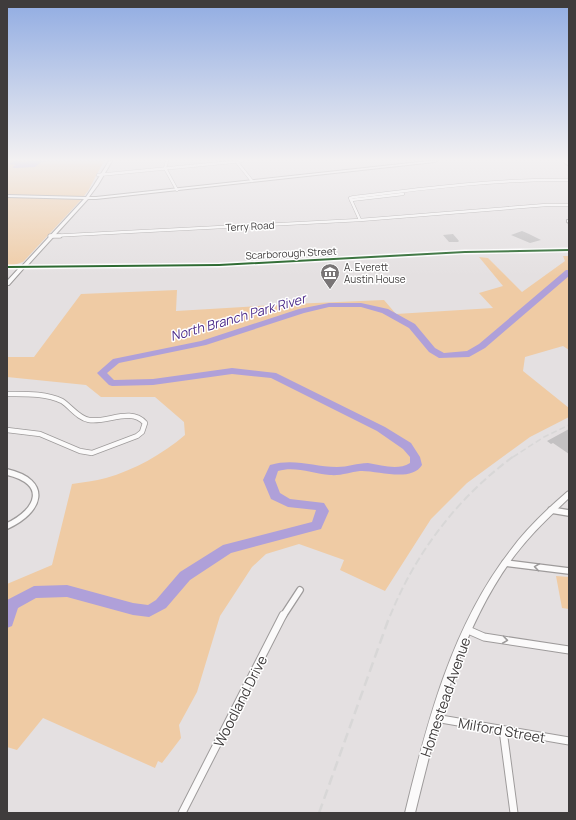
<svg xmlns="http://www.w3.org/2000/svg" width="576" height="820" font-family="Manrope,sans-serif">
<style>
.green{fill:#efcba4}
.water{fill:#afa0d9}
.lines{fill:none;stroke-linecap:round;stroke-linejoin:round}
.river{fill:#afa0d9;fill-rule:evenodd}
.building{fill:#c3c1c2}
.minor-far4-casing{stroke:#9e9b9b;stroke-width:3.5}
.minor-far3-casing{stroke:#9e9b9b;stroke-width:5}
.minor-far2-casing{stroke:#9e9b9b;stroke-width:6}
.minor-far1-casing{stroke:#9e9b9b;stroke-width:8}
.minor-casing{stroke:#9e9b9b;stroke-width:9}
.secondary-casing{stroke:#9e9b9b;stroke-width:2}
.trunk-casing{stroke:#9e9b9b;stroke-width:2}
.minor-far4{stroke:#fbfafa;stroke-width:2.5}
.minor-far3{stroke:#fbfafa;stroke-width:3.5}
.minor-far2{stroke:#fbfafa;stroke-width:4.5}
.minor-far1{stroke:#fbfafa;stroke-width:5.5}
.minor{stroke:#fbfafa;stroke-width:7}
.secondary{fill:#fbfafa;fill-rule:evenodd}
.trunk{fill:#fbfafa;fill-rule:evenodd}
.rail-far2{stroke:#d8d7d7;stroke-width:1.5;stroke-dasharray:6 3;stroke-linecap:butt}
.rail-far1{stroke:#d8d7d7;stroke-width:2;stroke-dasharray:8 3.5;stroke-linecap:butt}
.rail{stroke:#d8d7d7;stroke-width:2.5;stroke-dasharray:10 5;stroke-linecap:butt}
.cycleway-casing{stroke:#fff;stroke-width:3}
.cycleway{fill:#1b5e20;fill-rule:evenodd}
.oneway{stroke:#9d9b9b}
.labels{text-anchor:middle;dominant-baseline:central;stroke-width:3;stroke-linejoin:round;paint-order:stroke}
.far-street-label{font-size:10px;fill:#3f3c3c;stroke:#fff}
.far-poi-label{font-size:10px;fill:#3f3c3c;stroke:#fff;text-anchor:start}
.water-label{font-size:13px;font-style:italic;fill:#4c2b8a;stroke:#fff}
.near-street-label{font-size:14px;fill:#3f3c3c;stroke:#fff}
</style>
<rect width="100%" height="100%" fill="#e4e0e1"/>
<g class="green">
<path d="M7,161H104L88,191L80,201L23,262L14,265L7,266Z"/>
<path d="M563,256H569V350L563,346L525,357L523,371L569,408V417L530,437L467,483L431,519L385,591L340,570L344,560L299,544L266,554L252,567L220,616L197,692L179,725L181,738L162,763L158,761L155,768L43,718L17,750L7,747V584L52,565L72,484C83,482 95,481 106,478C134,470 163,454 185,435L184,422L155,397H101L86,385L7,377V357H34L81,294L177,290L176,311L292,304L384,300L396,314L493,308L479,293L503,286L479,257L488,258L522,292L565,261Z"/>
<path d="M556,576L569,577V609L562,608Z"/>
</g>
<path class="water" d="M14,161L26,162L27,161H49L41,162L35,167L14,168L12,167L16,165L9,164Z"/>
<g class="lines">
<path class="river" d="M566,270H569V276L485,348L469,357L439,358L429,352L409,328L382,313L361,307H329L304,313L206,345L119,363L107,373L114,380L153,379L232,368L276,373L385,427L411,443L420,457L422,465C411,483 377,470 360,471C350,472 341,476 330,475C313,474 296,466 278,471L275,480L280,493L290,499L324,503L329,511L321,529L231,553L190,580L166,608L149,617L133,615L67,597L36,598L18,608L12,626L7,628V600L34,586L67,585L133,603L148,605L156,600L180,572L223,545L312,522L316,510L288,507L271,499L263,480L270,465C295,458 313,467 337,467C348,467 357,463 368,463C382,465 397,471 410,463V457L403,449L377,431L271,378L232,374L153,385L112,386L109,385L97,373L113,359L201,341L299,309L329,303H361L388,309L415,324L435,348L444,353L467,351L479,344Z"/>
</g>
<g class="building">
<path d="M522,231L529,234L541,240L530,243L511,235Z"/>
<path d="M453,234L459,241L458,242H449L443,235Z"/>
<path d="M569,429V454L553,443L551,444L547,441Z"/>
</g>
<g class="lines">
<defs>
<g id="minor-far4">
<path d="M167,161L165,168L177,190"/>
<path d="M236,161L252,181"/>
<path d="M98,175L242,161"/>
<path d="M351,200L350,198L354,197C426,188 497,179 569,180"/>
<path d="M351,200L403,194"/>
<path d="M351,200L360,220"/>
<path d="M50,236L360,220L546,205H569"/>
</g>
<path id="minor-far3" d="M50,236H60"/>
<path id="minor-far2" d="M7,394C24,394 46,393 62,401C71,407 78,418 89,420C107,423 131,407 145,423L142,432L137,436L92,453L80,451L40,434L7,430"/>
<g id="minor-far1">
<path d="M7,472C50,482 40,511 7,526"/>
<path d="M551,510L569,513"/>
<path d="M505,563L569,571"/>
<path d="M283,616L300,590"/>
</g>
<g id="minor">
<path d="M468,630L484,637L569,650"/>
<path d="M435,718L569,741"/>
<path d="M503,730L514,813"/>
<path d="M182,813L283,615"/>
</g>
<g id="secondary">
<path d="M109,161H112L98,185L89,197H96L429,161H437L435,162L96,199H88L27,266L219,264L465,251L569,249V251L465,253L219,266L24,268L9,285H7V281L19,268H7V266H22L84,199L7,197V195L86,197L94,185Z"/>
<path d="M569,491V498C550,516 531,534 515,555C459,630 437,724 415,813H405C427,722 452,626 510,551C526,529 546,510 567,492Z"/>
</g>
<g id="trunk">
<path d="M562,161H566L569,163V166Z"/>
<path d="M567,220H569V223L567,222Z"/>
</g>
</defs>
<use href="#minor-far4" class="minor-far4-casing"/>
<use href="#minor-far3" class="minor-far3-casing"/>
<use href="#minor-far2" class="minor-far2-casing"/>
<use href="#minor-far1" class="minor-far1-casing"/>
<use href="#minor" class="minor-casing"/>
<use href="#secondary" class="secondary-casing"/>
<use href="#trunk" class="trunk-casing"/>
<use href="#minor-far4" class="minor-far4"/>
<use href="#minor-far3" class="minor-far3"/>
<use href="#minor-far2" class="minor-far2"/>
<use href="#minor-far1" class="minor-far1"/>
<use href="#minor" class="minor"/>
<use href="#secondary" class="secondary"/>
<use href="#trunk" class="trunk"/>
<path class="rail-far2" d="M513,457L544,437L569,425"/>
<path class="rail-far1" d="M390,616C416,552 458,497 514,456"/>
<path class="rail" d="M319,813L390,615"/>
<defs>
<path id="cycleway" d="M569,249V251L465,253L219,266L7,268V266L219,264L465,251Z"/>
</defs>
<use href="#cycleway" class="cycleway-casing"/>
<use href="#cycleway" class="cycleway"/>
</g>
<defs><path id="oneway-chevron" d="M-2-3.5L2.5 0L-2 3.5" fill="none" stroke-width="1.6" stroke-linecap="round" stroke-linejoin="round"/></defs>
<g class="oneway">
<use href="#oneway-chevron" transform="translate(537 567) rotate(-172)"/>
<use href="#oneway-chevron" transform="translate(505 640) rotate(8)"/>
</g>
<linearGradient id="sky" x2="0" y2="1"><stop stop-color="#91ace2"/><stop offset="0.58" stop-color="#f3f1f2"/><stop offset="1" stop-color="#f3f1f2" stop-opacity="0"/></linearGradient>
<rect width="576" height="276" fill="url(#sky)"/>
<defs>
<symbol id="museum-pin" viewBox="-11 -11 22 30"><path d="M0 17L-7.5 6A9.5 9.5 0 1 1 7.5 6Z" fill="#797576" stroke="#fff"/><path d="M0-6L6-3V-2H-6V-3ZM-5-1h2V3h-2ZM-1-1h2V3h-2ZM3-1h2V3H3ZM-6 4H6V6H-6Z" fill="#fff"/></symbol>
</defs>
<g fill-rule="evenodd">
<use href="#museum-pin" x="319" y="262" width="22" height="30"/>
</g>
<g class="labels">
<g class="far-street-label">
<text transform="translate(250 226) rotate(-3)">Terry Road</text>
<text transform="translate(291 253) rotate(-3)">Scarborough Street</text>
</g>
<g class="far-poi-label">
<text x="344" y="267">A. Everett<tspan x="344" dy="12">Austin House</tspan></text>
</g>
<g class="water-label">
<text transform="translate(238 317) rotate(-16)">North Branch Park River</text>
</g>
<g class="near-street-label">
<text transform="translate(445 697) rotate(-71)">Homestead Avenue</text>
<text transform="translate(240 701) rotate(-63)">Woodland Drive</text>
<text transform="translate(502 730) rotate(10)">Milford Street</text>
</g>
</g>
<rect width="576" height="820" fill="none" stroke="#3f3c3c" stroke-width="16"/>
</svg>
